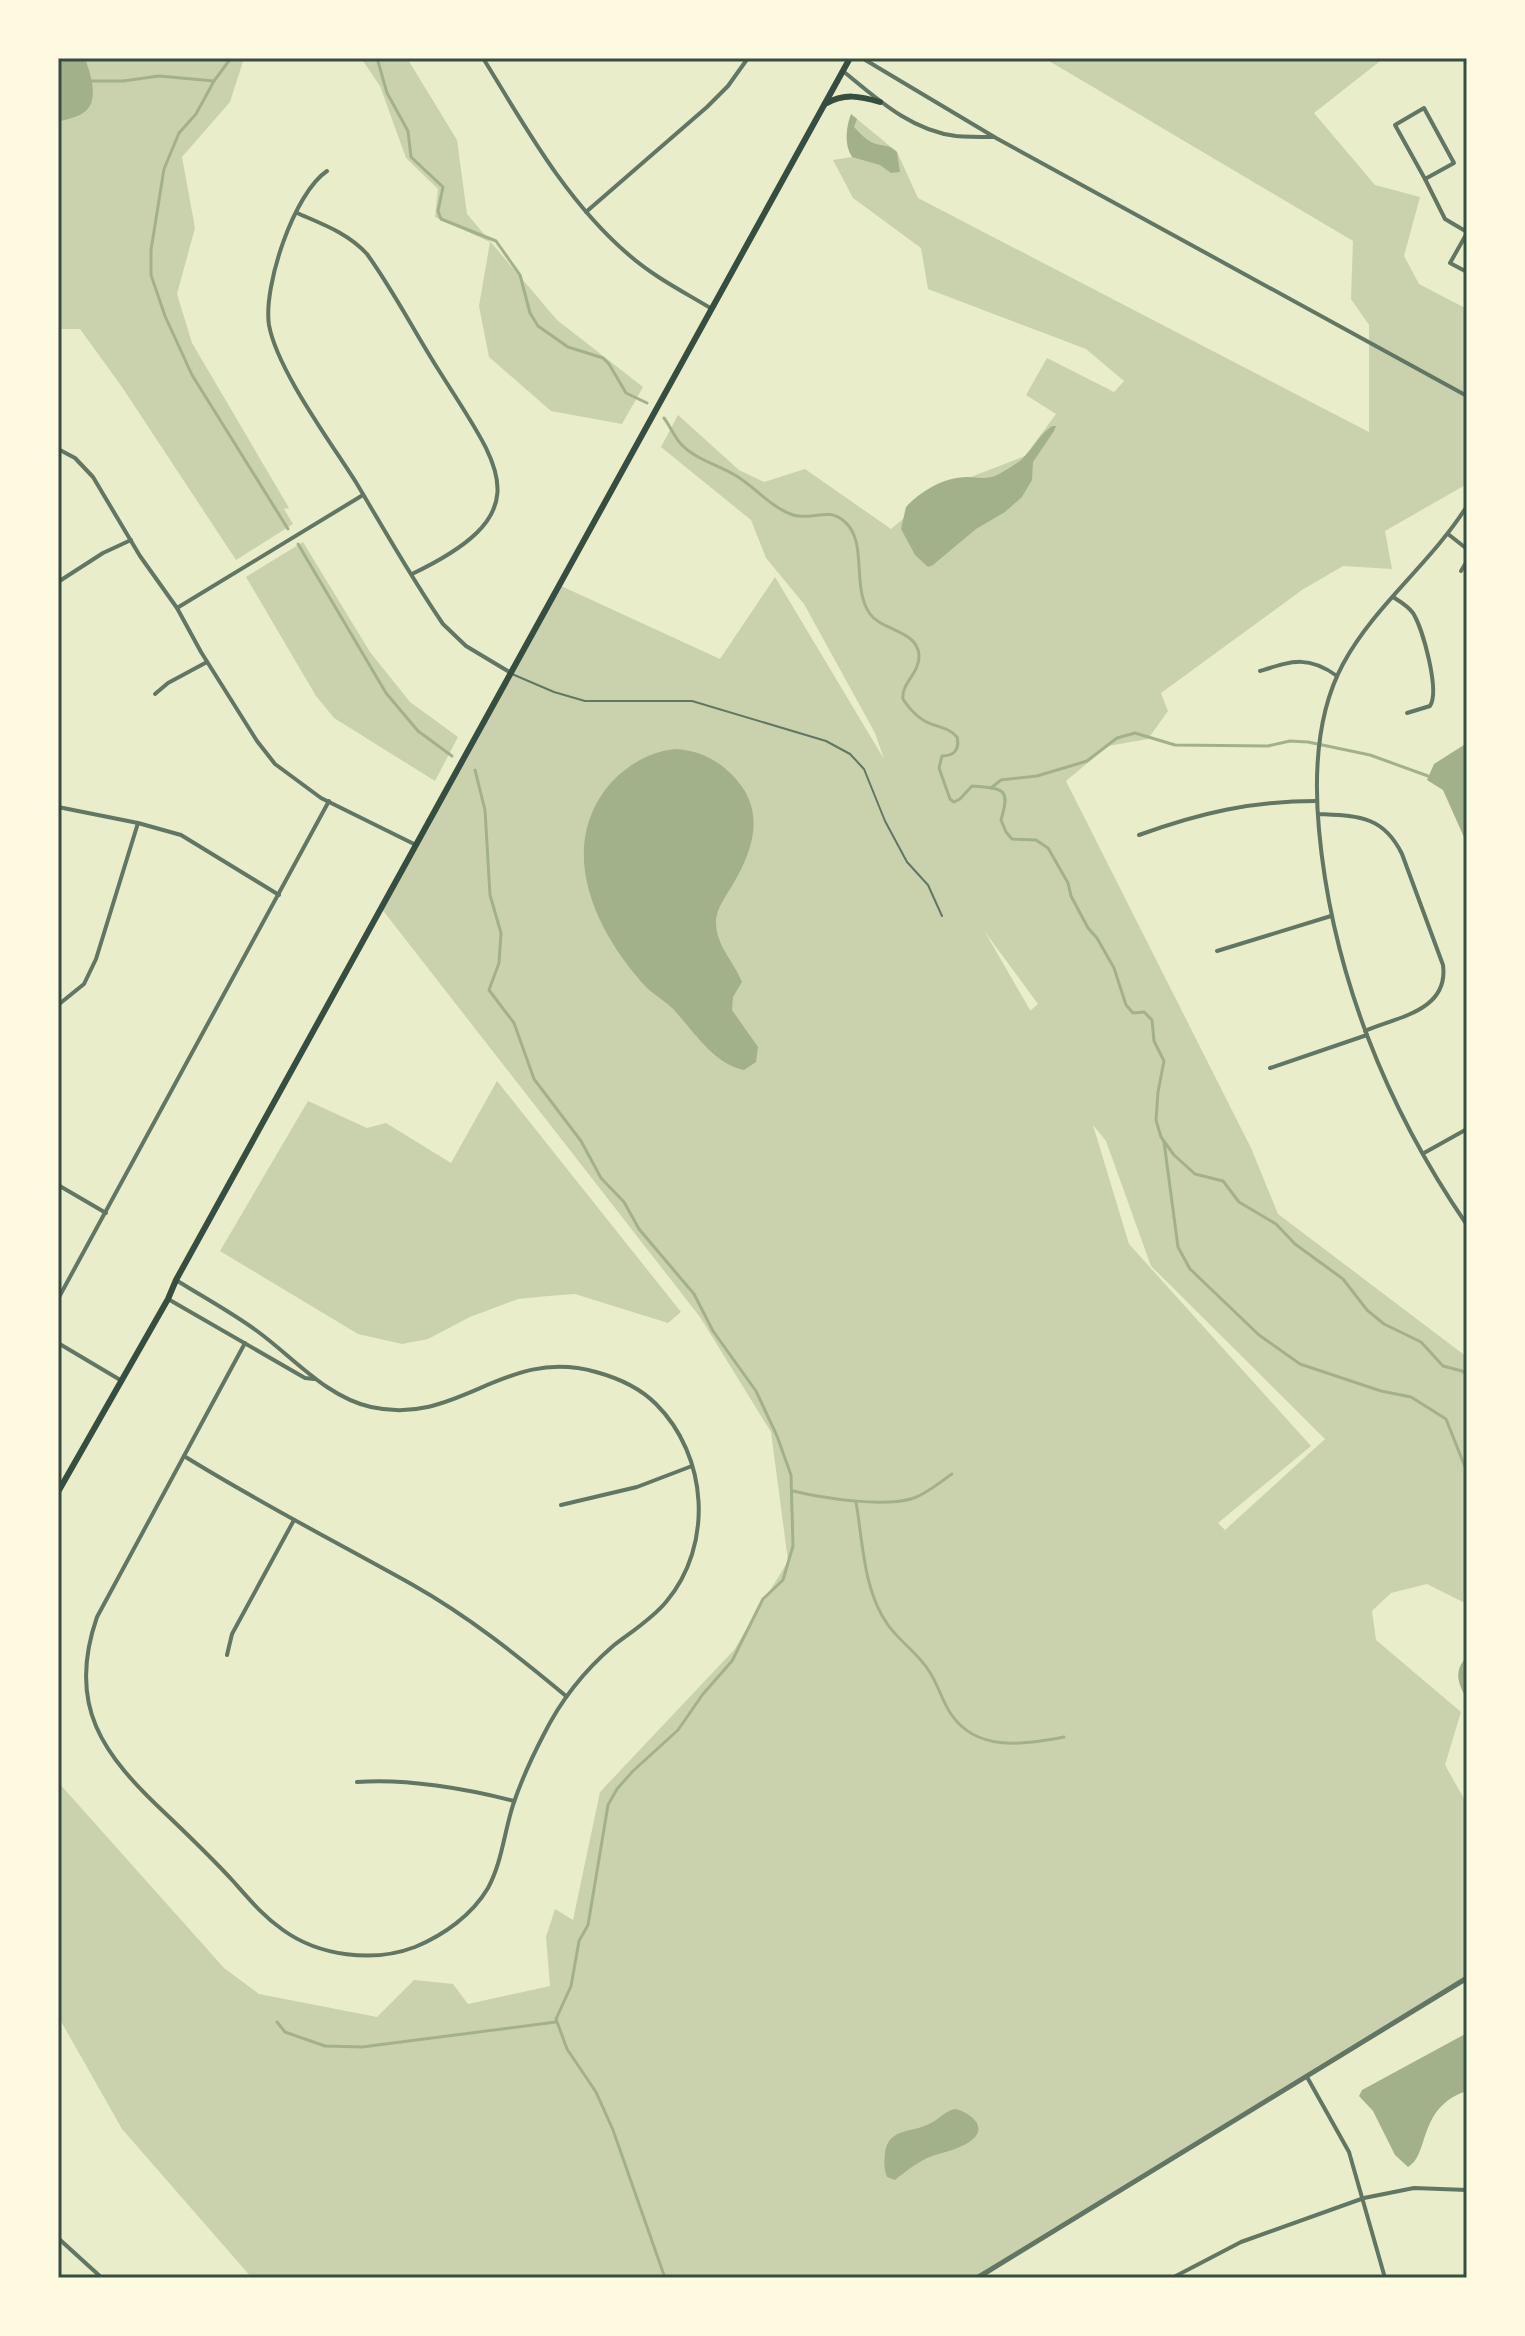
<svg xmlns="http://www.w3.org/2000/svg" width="1525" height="2336" font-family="'Alegreya Sans',sans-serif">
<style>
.green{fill:#cad2ad;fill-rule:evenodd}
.water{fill:#a3b18a}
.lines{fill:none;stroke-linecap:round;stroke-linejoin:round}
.stream{stroke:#a3b18a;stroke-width:3}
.service{stroke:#617663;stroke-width:2}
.minor{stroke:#617663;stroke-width:4}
.tertiary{stroke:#617663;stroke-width:5}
.secondary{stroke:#344e41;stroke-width:6}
.neatline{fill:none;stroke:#344e41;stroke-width:3}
</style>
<rect width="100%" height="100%" fill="#e9edc9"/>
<g class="green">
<path d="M58,58H244L230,102L182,157L195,228L177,294L192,343L289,508L284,509L293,524L236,560L122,387L80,329H58Z"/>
<path d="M361,58H407L457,140L467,214L557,320L643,387L622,424L551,411L489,357L479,306L490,242L435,217L438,189L406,158L380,86Z"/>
<path d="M1044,58H1384L1314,113L1375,185L1420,197L1404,256L1419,284L1467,309V484L1385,531L1392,569L1343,566L1302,590L1161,693L1168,711L1148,739L1108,746L1066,781L1251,1148L1278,1214L1467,1357V1604L1427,1584L1391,1593L1372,1611L1376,1640L1461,1712L1445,1765L1467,1804V1978L974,2278H252L122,2129L58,2016V1782L224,1968L259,1994L377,2017L414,1980L453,1984L468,2004L550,1986L546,1937L555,1909L573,1920L600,1792L734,1650L788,1561L771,1432L700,1317L381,908L559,585L720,659L775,577L884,759L875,733L804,604L766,558L751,520L661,447L678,415L739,470L764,482L805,469L891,529L937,490L1025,456L1056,414L1026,395L1047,358L1114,392L1124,381L1086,349L928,289L921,248L853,198L833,160L852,157L851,114L897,152L918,198L1369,432V325L1351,299L1353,241ZM985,932L1038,1004L1031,1010H1030ZM1093,1125L1106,1141L1151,1266L1325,1439L1225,1530L1218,1523L1311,1446L1129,1244Z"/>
<path d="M303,542L370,652L410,702L458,737L435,781L334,718L316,696L246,577Z"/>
<path d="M497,1081L681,1312L668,1323L575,1294L548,1296L518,1299L470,1317L428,1339L402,1344L358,1334L220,1251L308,1101L367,1128L386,1123L451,1163Z"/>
</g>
<g class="water">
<path d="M58,58H85C90,73 101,102 83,113C76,118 66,119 58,122Z"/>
<path d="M851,114L857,119L854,127C859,132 864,138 871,142C881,147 888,143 897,152L900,172L891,173L880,165L852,157C844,145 846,127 851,114Z"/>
<path d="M1052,426H1056L1054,431L1033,462L1032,480L1022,497L1005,512L976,529L933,565L928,567L915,555L901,529L906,507C921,491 944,477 967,477C977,477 987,480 997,475C1003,472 1020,462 1023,458C1034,447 1039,435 1052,426Z"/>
<path d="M1467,743V844L1443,790L1427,780L1434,764Z"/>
<path d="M677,749C701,751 720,761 736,779C766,813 753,851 732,886C726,896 717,908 716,920C715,945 734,961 742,982L733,997L732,1010L758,1047L756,1062L744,1070C714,1064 694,1032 675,1011C667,1002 656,996 647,988C599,937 557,855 605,790C622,768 648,751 677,749Z"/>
<path d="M1467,1657V1699C1458,1685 1453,1670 1467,1657Z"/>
<path d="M1467,2033V2091C1417,2107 1430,2155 1408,2167L1395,2155L1373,2111L1359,2096L1362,2090Z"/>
<path d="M955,2109C967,2111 989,2126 973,2139C963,2148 945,2152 932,2156C919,2161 906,2171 895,2180L887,2177C884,2169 884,2162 885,2153C888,2128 911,2133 929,2124C939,2120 944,2111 955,2109Z"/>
</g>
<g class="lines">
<g class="stream">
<path d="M231,58L214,81L196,114L179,133L164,169L151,250V275L165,316L192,375L288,529"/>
<path d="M377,58L387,93L408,131L411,157L443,187L438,211L441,219L496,241L520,275L530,313L538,326L568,347L603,358L609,364L626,393L647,403"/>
<path d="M90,81H123L159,76L214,81"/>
<path d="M664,418C670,426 674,436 681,444C697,461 720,465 738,477C757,489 772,508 793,515C812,521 828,506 845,522C868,542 851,587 870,614C882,631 917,630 919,655C920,673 901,683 903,699C910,710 921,721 934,725C943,728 950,729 957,737C960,750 954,756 942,756L939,768L950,799L954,802L960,799L972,786C1003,789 1011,787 1001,820L1006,832L1012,839L1036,840L1048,848L1068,883L1071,896L1088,928L1097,938L1114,968L1126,1005L1133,1013L1144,1012L1152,1020L1154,1041L1164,1061L1158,1092L1156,1120L1161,1137L1174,1155L1195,1174L1223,1181L1239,1202L1276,1224L1295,1244L1343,1279L1367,1310L1384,1324L1421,1342L1443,1366L1462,1371L1467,1375"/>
<path d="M298,544L386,693L418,731L452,756"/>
<path d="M475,770L485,810L490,895L501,933L499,963L489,990L514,1023L534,1079L581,1141L601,1178L624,1202L639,1229L694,1294L713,1331L756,1391L777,1436L791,1475L793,1546L783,1580L763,1599L732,1661L703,1694L678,1730L633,1771L617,1789L608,1805L588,1925L579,1941L571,1986L556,2019L567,2049L596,2092L613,2130L665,2278"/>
<path d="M991,788L1001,780L1037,776L1087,761L1117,738L1135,733L1175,745L1268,746L1290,741L1308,742L1370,755L1428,776"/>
<path d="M1164,1142L1178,1247L1190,1269L1259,1335L1300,1364L1381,1391L1411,1397L1446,1419L1467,1472"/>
<path d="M793,1491C822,1498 885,1508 914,1498C928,1493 940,1482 952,1474"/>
<path d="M856,1502C863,1542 863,1590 888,1625C900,1642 918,1653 929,1671C938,1684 942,1701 951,1714C977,1753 1025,1744 1064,1737"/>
<path d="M277,2022L285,2032L325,2046L362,2047L556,2022"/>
</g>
<path class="service" d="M512,674L554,692L585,701H692L826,741L850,754L864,769L885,821L907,862L928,885L942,916"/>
<g class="minor">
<path d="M483,58C526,128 566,201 629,255C654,277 684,292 712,309"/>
<path d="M862,58L996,138L1467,396"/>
<path d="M843,71C876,98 911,131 956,136C968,137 981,137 993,137"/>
<path d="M1424,108L1454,163L1425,179L1395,125Z"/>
<path d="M327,171C294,193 263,286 269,325C277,370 332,444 357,484C385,531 412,579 443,624L466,646L511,673"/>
<path d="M1425,179L1445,219L1467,232"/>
<path d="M586,212L707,107L728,86L748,58"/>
<path d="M297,213C322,224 348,233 367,254C393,290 414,331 438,369C499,467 544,511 412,574"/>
<path d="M1467,233L1450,263L1467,272"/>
<path d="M58,449L75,458L93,477L140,556L177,608L201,652L257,741L275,764L321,798L416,845"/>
<path d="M1467,506C1431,563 1374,606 1343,664C1316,714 1314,775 1319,830C1332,972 1386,1107 1467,1225"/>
<path d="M1448,534L1467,549"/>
<path d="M1461,571L1467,561"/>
<path d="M58,582L103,553L131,540"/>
<path d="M1393,597C1401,602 1408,606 1413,613C1423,629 1440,691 1430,706L1407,713"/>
<path d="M177,608L363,495"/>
<path d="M1260,671C1292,661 1308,655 1337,676"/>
<path d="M155,694L168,683L207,662"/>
<path d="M58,807L138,823L181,835L279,895"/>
<path d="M1318,814C1357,816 1383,815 1402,854L1443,965C1449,1011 1397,1017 1365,1031"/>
<path d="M1139,835C1200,813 1251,801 1316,801"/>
<path d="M1217,951L1331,916"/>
<path d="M58,1005L84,984L96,959L138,823"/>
<path d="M1270,1068L1367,1035"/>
<path d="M1424,1153L1467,1129"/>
<path d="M58,1185L106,1213"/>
<path d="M176,1280C203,1297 231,1312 257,1331C293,1357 326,1397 371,1407C460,1427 503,1346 596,1372C618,1378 640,1388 656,1404C708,1456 714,1545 666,1602C652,1619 631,1632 613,1646C584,1671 561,1700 544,1734C532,1757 521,1781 513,1805C504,1833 502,1862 488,1888C472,1915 444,1935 415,1947C373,1963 319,1956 283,1930C263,1916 249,1899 233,1881C212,1858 189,1836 166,1814C103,1755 66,1706 97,1617L245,1343"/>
<path d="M58,1299L329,801"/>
<path d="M168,1299L305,1378L314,1379"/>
<path d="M58,1343L122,1381"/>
<path d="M184,1456C258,1502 336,1542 413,1585C468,1616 518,1656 566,1696"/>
<path d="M561,1505L637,1487L692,1466"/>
<path d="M227,1655L232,1634L294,1520"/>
<path d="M357,1782C405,1778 468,1789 514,1801"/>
<path d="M1307,2077L1349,2152L1385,2278"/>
<path d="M58,2238L102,2278"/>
<path d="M1172,2278L1241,2242L1364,2198L1414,2188L1467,2190"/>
</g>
<path class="tertiary" d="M977,2278L1467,1978"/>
<g class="secondary">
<path d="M825,104C844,93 860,96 880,102"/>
<path d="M58,1492L168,1299L176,1280L850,58"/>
</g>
</g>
<rect width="1525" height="2336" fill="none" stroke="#fefae0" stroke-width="120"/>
<rect x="60" y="60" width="1405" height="2216" class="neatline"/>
</svg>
